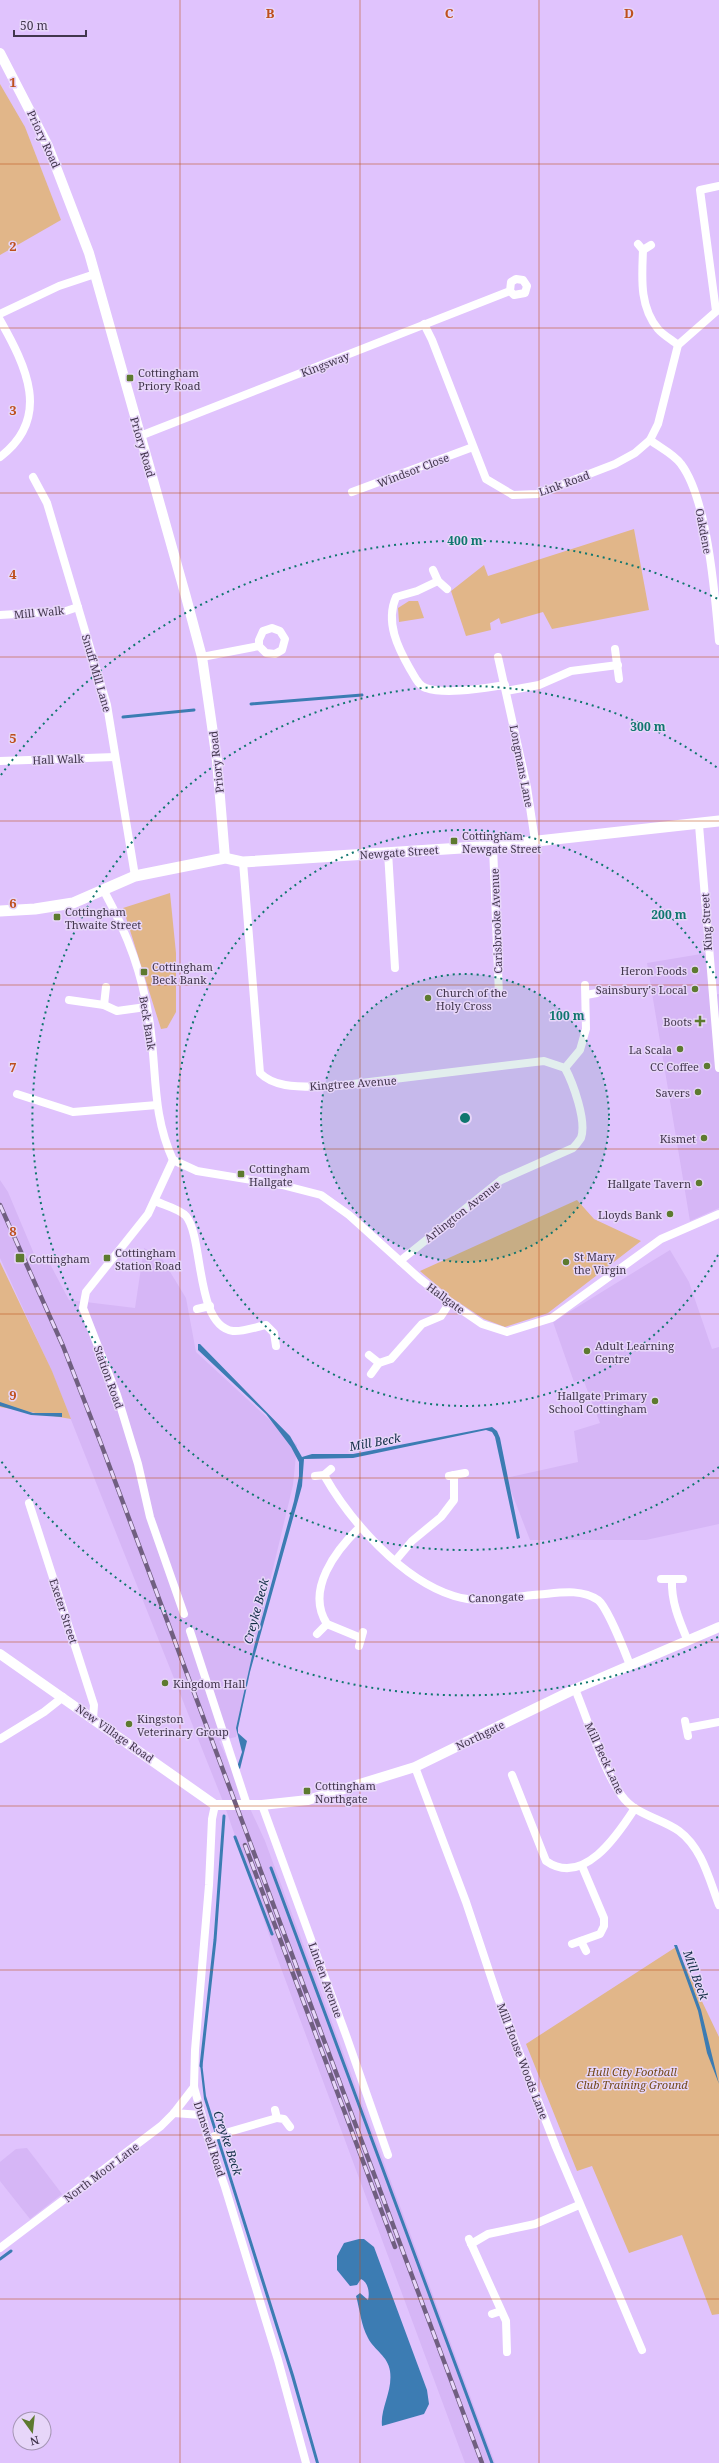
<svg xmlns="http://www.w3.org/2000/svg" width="719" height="2463" font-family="'Noto Serif',serif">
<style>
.built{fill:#d6b6f6}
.green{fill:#e1b689}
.water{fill:#3c7cb3}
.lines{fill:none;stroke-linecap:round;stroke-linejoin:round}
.stream{stroke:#3c7cb3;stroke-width:3}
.minor{stroke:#fff;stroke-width:8}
.tertiary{stroke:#fff;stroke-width:10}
.secondary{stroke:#fff;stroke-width:11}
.rail-casing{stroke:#705f80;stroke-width:4.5}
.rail{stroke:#e7d6f9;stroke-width:3;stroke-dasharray:9;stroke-linecap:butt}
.grid{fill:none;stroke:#be501c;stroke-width:1;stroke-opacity:0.55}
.ring{fill:none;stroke:#0f766e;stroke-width:2;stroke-dasharray:2 4}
.poi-dot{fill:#5d7a2f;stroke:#e7d6f9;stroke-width:1.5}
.labels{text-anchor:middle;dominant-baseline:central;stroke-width:3;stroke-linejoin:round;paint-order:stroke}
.street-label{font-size:11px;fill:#42364d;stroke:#e7d6f9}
.poi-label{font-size:11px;fill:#42364d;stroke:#e7d6f9;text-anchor:start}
.park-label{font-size:11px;font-style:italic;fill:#734a1a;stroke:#e7d6f9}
.water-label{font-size:12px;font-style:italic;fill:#112d45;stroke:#e7d6f9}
.grid-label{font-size:13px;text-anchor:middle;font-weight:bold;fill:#be501c;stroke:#e7d6f9;stroke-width:3;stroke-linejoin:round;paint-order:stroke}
.centre{fill:#0f766e;stroke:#e7d6f9;stroke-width:2}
.ring-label{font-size:12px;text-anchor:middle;font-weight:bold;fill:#0f766e;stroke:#e7d6f9;stroke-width:3;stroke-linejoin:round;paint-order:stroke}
</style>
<rect width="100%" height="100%" fill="#e0c3fd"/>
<g class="built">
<path d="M707,953L714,995L719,994V1208L690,1221L647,963Z"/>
<path d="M0,1180L8,1192L37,1261L50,1264L69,1300L135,1308L144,1248L161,1257L186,1298L196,1352L297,1445L293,1485L265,1602L236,1737L219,1741L265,1841L495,2463H465L275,1952L224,1804L52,1372L0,1258Z"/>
<path d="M670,1250L689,1282L712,1349L719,1347V1524L646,1540H530L506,1478L578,1462L574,1431L600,1423L583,1379L574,1382L553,1322Z"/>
<path d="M27,2148L62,2194L30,2219L0,2181V2162L16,2149Z"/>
</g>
<g class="green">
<path d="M0,84L25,127L61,220L0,255Z"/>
<path d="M634,529L649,610L552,629L543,612L501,624L499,618L490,623L491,630L466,636L451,591L484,565L488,576Z"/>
<path d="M409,601H418L424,618L399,622L398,608Z"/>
<path d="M170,893L176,953V1012L167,1028L161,1029L123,908Z"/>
<path d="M577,1200L594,1219L641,1241L548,1313L505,1327L484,1319L452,1298L420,1271Z"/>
<path d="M0,1262L52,1371L71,1419L0,1407Z"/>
<path d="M676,1947L719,2037V2314L712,2315L682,2235L629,2253L592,2166L577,2171L526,2044Z"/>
</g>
<g class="water">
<path d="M198,1344H200L290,1436L302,1457L312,1454H353L492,1427L497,1431L500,1438L520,1538L517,1539L495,1437L492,1432L486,1430L353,1458L304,1459L302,1486L250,1672L238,1728V1733L247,1741L240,1769L237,1767L242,1752L236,1728L254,1647L294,1501L299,1476V1462L291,1447L266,1414L198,1350Z"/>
<path d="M0,1402L33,1413H62V1417L31,1415L0,1406Z"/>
<path d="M674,1945H677L701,2010L719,2084L707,2053L698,2011Z"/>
<path d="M202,2062L206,2096L294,2375L319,2463H316L291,2376L204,2099L200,2064Z"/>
<path d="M359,2239H364L374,2247L427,2390L429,2404L424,2414L382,2426C380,2408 393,2391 390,2371C388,2356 374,2350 368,2338C361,2325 360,2310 356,2296L360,2293L368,2300C370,2293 368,2282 361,2279L357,2285L350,2286L337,2270V2256L344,2243Z"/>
</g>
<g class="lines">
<g class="stream">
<path d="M251,704L362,695"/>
<path d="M123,717L194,710"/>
<path d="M235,1837L272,1934"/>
<path d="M271,1868L492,2463"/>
<path d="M201,2066L215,1940L224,1816"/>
<path d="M0,2259L11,2251"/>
</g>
<g class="minor">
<path d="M638,244L643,250L651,245"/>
<path d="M643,250C642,277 639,306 658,329C663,335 672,340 678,345"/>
<path d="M716,311L700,190L719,186"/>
<path d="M0,314L59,286L95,274"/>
<path d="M0,320C26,366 52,418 0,457"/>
<path d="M424,324L432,340L486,479L513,495L537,494L615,464L635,453L650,440L658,424L678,345L719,309"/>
<path d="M140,436L510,291L511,282L516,279L523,280L527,286L525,293L514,295L510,291"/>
<path d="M650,440C659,447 674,454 681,464C708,500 715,596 719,641"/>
<path d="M33,477L47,503L107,705L135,876"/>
<path d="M352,492L473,447"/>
<path d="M433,570L438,581L447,589"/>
<path d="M438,581L417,591L396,597C385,622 398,648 410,669C414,675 418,686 426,688C446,695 484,688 505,685"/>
<path d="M0,615L66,611L78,607"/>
<path d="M615,649L619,679"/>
<path d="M202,657L259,646V640L263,631L272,628L280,631L285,639L282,650L275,654L266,653L259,646"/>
<path d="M498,657L527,787L535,841"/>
<path d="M506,691L539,685L571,671L618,665"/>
<path d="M0,761L115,757"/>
<path d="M699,825L719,1068"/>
<path d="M493,846L499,995"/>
<path d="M388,852L395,968"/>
<path d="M243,862L260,1073C277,1090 306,1086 328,1087L544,1061L565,1068L580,1050L586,1029L585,985"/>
<path d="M104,891C128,935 143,975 150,1025C157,1074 152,1114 173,1160"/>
<path d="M586,995L597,993"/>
<path d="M69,1000L104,1005L117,1011L146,1007"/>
<path d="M104,1005L106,987"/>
<path d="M17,1094L73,1112L157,1105"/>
<path d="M173,1160L197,1171L282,1185L321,1195L349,1215L420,1279L450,1302L482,1324L507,1332L552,1318L661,1239L719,1214"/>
<path d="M173,1160L148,1214L86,1292L83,1308L117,1395L138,1464L150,1517L184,1614"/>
<path d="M155,1201C164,1205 180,1209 186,1216C204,1238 195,1326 233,1331C242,1332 256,1327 266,1325L274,1333L276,1346"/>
<path d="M400,1261L501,1180L573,1148C576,1145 579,1141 581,1138C587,1121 573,1083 565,1068"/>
<path d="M197,1309L210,1306"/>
<path d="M369,1355L379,1363"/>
<path d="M371,1374L379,1363L391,1359L422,1324L441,1316L450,1302"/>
<path d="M324,1475C350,1521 402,1580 454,1596C479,1604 508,1598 533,1595C554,1594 579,1587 598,1600C607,1607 625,1652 630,1665"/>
<path d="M315,1476L324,1475L331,1469"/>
<path d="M449,1476L465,1473"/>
<path d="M29,1503L94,1705L93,1719"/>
<path d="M360,1527C336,1550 305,1590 327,1624L361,1638"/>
<path d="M396,1560L412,1541L441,1517L454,1500V1475"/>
<path d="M661,1579H683"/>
<path d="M672,1580C671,1601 679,1620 687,1639"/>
<path d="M190,1631L247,1805"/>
<path d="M317,1634L327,1624"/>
<path d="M359,1646L363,1632"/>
<path d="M575,1689C588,1720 603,1770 622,1796C635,1815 661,1818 679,1831C702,1848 709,1879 719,1905"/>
<path d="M685,1721L688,1736"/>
<path d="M687,1728L719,1722"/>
<path d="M0,1739L44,1712L63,1697"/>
<path d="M415,1767L466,1902L498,1998L556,2147L642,2350"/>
<path d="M512,1775L546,1861C583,1887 617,1836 635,1808"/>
<path d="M215,1805L212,1819L209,1885L195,2050L194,2087L208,2138L225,2187L278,2360L306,2463"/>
<path d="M262,1805L347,2038L388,2155"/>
<path d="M581,1941L586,1951"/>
<path d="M572,1944L600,1934L604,1926V1918L582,1866"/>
<path d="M275,2110L277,2118L284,2119L290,2127"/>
<path d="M174,2113L201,2115"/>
<path d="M208,2138L277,2118"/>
<path d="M469,2239L506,2321L507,2352"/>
<path d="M471,2244L488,2234L535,2224L579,2205"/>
<path d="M0,2248L161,2126L174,2113L194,2087"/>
<path d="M492,2314L501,2311"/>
</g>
<g class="tertiary">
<path d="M0,53L48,146L89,253L186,597L202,657L217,761L225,858"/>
<path d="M0,1654L215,1805H262L308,1800L415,1767L575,1689L719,1627"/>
</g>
<path class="secondary" d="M0,911L35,909L73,903L135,876L225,858L243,862L493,846L719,821"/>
<defs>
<g id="rail">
<path d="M0,1205L63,1346L100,1441L482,2463"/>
<path d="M245,1845L395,2247"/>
</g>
</defs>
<use href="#rail" class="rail-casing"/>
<use href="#rail" class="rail"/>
</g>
<path class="grid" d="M180,0V2463M360,0V2463M539,0V2463M0,164H719M0,328H719M0,493H719M0,657H719M0,821H719M0,985H719M0,1149H719M0,1314H719M0,1478H719M0,1642H719M0,1806H719M0,1970H719M0,2135H719M0,2299H719"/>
<circle cx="465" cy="1118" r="144" fill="#0f766e" fill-opacity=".12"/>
<g class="ring">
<circle cx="465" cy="1118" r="144"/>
<path d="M718 1255A288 288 0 1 1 718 981"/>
<path d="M719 1467A432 432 0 1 1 719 769"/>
<path d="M718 1637A577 577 0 0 1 1 1461M1 775A577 577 0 0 1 718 599"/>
</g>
<g class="poi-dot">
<rect x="126" y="374" width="8" height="8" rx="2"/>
<rect x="450" y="837" width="8" height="8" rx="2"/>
<rect x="53" y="913" width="8" height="8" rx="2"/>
<circle cx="695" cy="970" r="4"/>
<rect x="140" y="968" width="8" height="8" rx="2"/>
<circle cx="695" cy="989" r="4"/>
<circle cx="428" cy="998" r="4"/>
<path d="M698 1015h4v4h4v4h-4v4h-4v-4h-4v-4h4z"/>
<circle cx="680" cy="1049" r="4"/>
<circle cx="707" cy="1066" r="4"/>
<circle cx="698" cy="1092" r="4"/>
<circle cx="704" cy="1138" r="4"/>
<rect x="237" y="1170" width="8" height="8" rx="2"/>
<circle cx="699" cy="1183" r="4"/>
<circle cx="670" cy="1214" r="4"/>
<rect x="15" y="1253" width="10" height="10" rx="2"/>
<rect x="103" y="1254" width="8" height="8" rx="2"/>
<circle cx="566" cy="1262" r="4"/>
<circle cx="587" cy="1351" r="4"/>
<circle cx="655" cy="1401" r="4"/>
<circle cx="165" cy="1683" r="4"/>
<circle cx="129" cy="1724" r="4"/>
<rect x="303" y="1787" width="8" height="8" rx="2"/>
</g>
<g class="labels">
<g class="street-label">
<text transform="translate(44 139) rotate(65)">Priory Road</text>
<text transform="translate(325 364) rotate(-21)">Kingsway</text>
<text transform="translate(143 447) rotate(74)">Priory Road</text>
<text transform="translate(413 470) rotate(-21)">Windsor Close</text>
<text transform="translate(564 483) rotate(-20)">Link Road</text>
<text transform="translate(704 531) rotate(79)">Oakdene</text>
<text transform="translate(39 612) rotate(-5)">Mill Walk</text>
<text transform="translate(97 673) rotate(74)">Snuff Mill Lane</text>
<text transform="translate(58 759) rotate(-2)">Hall Walk</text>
<text transform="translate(216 762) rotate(-96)">Priory Road</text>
<text transform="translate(522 766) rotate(79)">Longmans Lane</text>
<text transform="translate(399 852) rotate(-4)">Newgate Street</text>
<text transform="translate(496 921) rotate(-92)">Carisbrooke Avenue</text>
<text transform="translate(706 922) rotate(-93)">King Street</text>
<text transform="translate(148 1023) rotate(81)">Beck Bank</text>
<text transform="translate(353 1083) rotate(-4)">Kingtree Avenue</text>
<text transform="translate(462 1211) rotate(-38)">Arlington Avenue</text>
<text transform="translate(446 1298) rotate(36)">Hallgate</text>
<text transform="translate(109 1377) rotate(70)">Station Road</text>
<text transform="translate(496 1597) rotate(-2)">Canongate</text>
<text transform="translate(64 1611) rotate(72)">Exeter Street</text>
<text transform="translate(115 1733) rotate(35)">New Village Road</text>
<text transform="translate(480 1735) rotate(-26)">Northgate</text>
<text transform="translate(605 1758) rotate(65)">Mill Beck Lane</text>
<text transform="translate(326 1980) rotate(70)">Linden Avenue</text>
<text transform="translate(523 2061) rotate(69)">Mill House Woods Lane</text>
<text transform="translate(210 2139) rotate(72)">Dunswell Road</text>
<text transform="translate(101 2172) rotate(-37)">North Moor Lane</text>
</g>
<g class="poi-label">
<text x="138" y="372">Cottingham<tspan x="138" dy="13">Priory Road</tspan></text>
<text x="462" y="835">Cottingham<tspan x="462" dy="13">Newgate Street</tspan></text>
<text x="65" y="911">Cottingham<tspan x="65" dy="13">Thwaite Street</tspan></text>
<text x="152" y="966">Cottingham<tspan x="152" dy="13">Beck Bank</tspan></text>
<text x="687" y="970" text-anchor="end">Heron Foods</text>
<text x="687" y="989" text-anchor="end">Sainsbury's Local</text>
<text x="436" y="992">Church of the<tspan x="436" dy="13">Holy Cross</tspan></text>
<text x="692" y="1021" text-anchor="end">Boots</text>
<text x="672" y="1049" text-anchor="end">La Scala</text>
<text x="699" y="1066" text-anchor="end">CC Coffee</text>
<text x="690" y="1092" text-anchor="end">Savers</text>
<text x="696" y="1138" text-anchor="end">Kismet</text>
<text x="249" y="1168">Cottingham<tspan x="249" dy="13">Hallgate</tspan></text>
<text x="691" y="1183" text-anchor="end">Hallgate Tavern</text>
<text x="662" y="1214" text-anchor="end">Lloyds Bank</text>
<text x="115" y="1252">Cottingham<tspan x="115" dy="13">Station Road</tspan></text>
<text x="574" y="1256">St Mary<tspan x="574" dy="13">the Virgin</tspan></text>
<text x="29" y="1258">Cottingham</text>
<text x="595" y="1345">Adult Learning<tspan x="595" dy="13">Centre</tspan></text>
<text x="647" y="1395" text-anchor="end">Hallgate Primary<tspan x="647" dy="13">School Cottingham</tspan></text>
<text x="173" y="1683">Kingdom Hall</text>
<text x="137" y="1718">Kingston<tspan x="137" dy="13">Veterinary Group</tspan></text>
<text x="315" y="1785">Cottingham<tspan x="315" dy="13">Northgate</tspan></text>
</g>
<g class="park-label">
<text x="632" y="2071">Hull City Football<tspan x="632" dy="13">Club Training Ground</tspan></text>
</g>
<g class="water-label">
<text transform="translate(375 1442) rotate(-10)">Mill Beck</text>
<text transform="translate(256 1611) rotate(-75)">Creyke Beck</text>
<text transform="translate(696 1975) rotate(70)">Mill Beck</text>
<text transform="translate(228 2143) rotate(72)">Creyke Beck</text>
</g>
</g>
<g class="grid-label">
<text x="270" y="18">B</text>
<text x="449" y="18">C</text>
<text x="629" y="18">D</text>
<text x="13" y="87">1</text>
<text x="13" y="251">2</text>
<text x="13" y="415">3</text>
<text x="13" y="579">4</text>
<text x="13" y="743">5</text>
<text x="13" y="908">6</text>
<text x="13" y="1072">7</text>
<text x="13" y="1236">8</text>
<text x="13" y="1400">9</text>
</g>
<circle cx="465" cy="1118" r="6" class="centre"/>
<g class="ring-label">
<text x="465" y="545">400 m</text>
<text x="648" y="731">300 m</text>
<text x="669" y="919">200 m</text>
<text x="567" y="1020">100 m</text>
</g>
<g transform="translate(32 2431) rotate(165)"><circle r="19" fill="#e7d6f9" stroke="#a596b4"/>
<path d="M0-3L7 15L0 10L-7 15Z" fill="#5d7a2f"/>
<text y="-6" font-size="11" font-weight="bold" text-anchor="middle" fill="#42364d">N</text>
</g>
<path d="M14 30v6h72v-6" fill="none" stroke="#42364d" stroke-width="2"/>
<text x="20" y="30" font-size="12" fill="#42364d" stroke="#e7d6f9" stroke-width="3" paint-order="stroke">50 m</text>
</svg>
